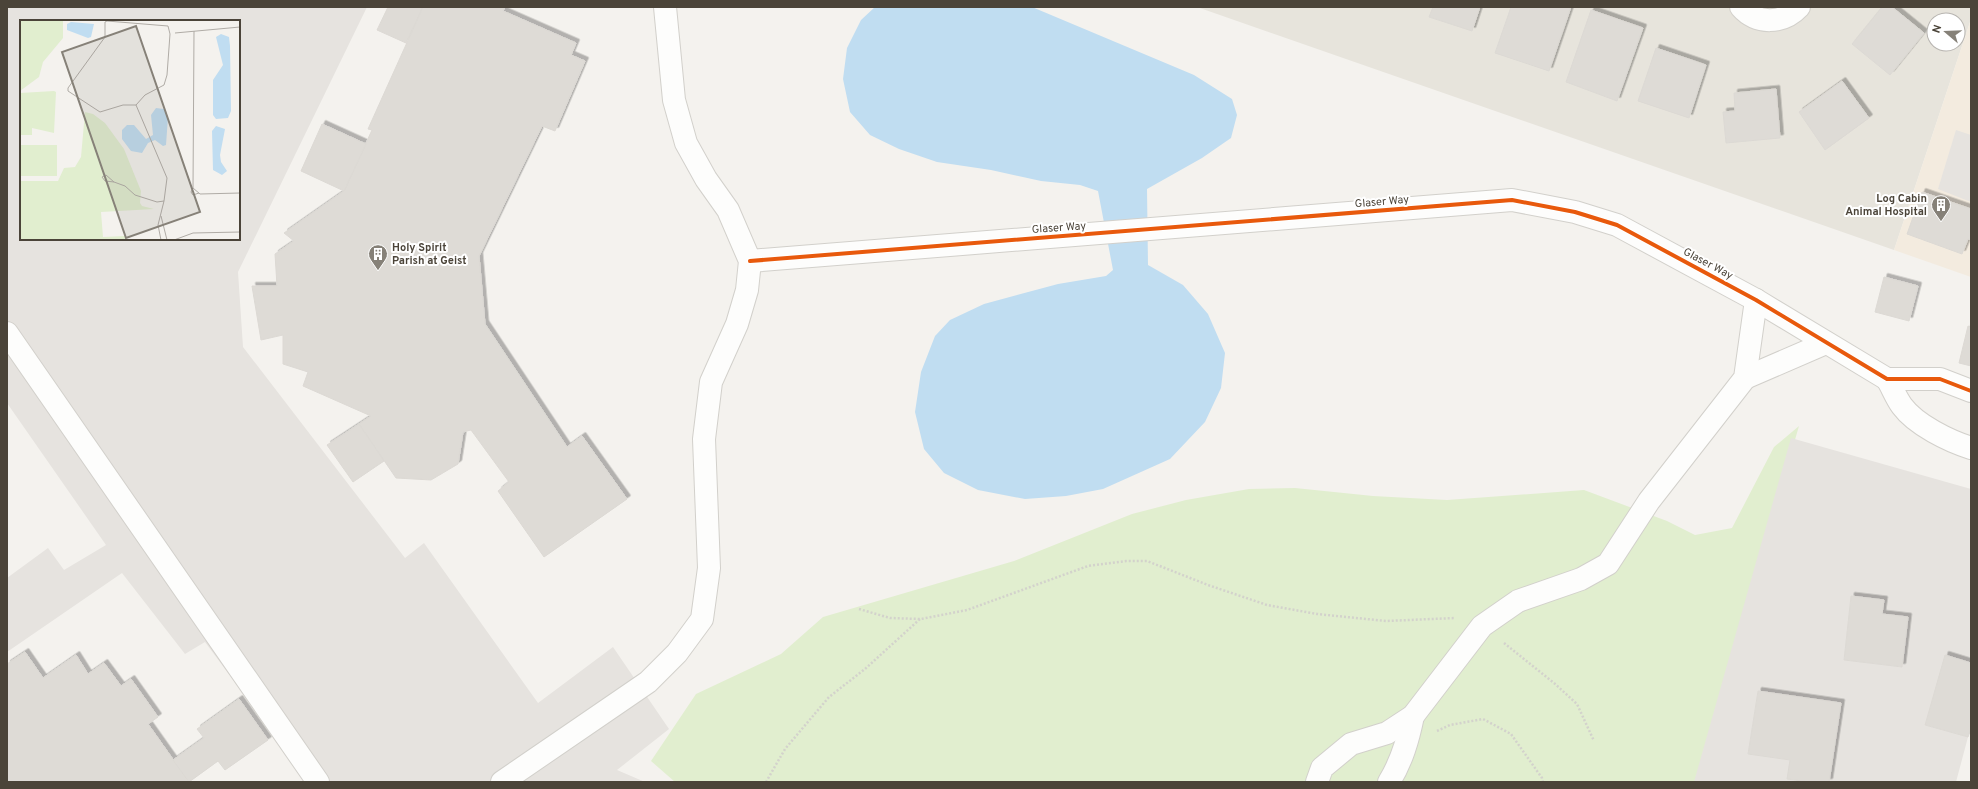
<svg xmlns="http://www.w3.org/2000/svg" width="1978" height="789" font-family="Overpass,sans-serif">
<style>
.residential{fill:#e7e4dc;fill-rule:evenodd}
.commercial{fill:#f3ebdf}
.green{fill:#e1eecf}
.parking{fill:#e6e3df;fill-rule:evenodd}
.water{fill:#c0ddf1}
.building{fill:#dedbd6;stroke:#dcd9d4;filter:url(#shadow)}
.lines{fill:none;stroke-linecap:round;stroke-linejoin:round}
.minor-casing{stroke:#d2d0cb;stroke-width:24}
.path{stroke:#d3d2cc;stroke-width:2.5;stroke-dasharray:2 2;stroke-linecap:butt}
.minor{stroke:#fdfdfc;stroke-width:22}
.cycleway-casing{stroke:#fff;stroke-width:6}
.cycleway{stroke:#e8590c;stroke-width:4}
.labels{text-anchor:middle;dominant-baseline:central;stroke-width:4;stroke-linejoin:round;paint-order:stroke}
.poi-label{font-size:11px;font-weight:bold;fill:#4b4439;stroke:#fff;text-anchor:end}
.street-label{font-size:11px;fill:#4b4439;stroke:#fff}
.inset-road{fill:none;stroke:#b0aca6;stroke-width:1}
.view{fill:#868178;fill-opacity:0.15;stroke:#868178;stroke-width:2}
.inset-edge{fill:none;stroke:#4b4439;stroke-width:2}
</style>
<defs>
<filter id="shadow"><feDropShadow dx="3.5" dy="-3.5" stdDeviation="0" flood-color="#0004"/></filter>
</defs>
<rect width="100%" height="100%" fill="#f4f2ee"/>
<path class="residential" d="M1197,7H1971V19L1894,250ZM1934,20H1958V44H1934Z"/>
<path class="commercial" d="M1971,19V277L1894,250Z"/>
<path class="green" d="M1799,426L1695,782H675L651,761L696,694L781,654L823,617L1014,561L1132,514L1186,500L1249,489L1295,488L1373,496L1447,500L1584,490L1667,521L1695,535L1732,528L1774,447Z"/>
<g class="parking">
<path d="M7,7H367L238,272L243,347L405,558L424,543L538,703L613,647L669,729L617,770L645,782H309L205,642L185,654L122,573L7,652V578L48,548L64,570L106,545L7,403ZM21,21H239V239H21Z"/>
<path d="M1956,130L1971,135V202L1938,189Z"/>
<path d="M1791,438L1971,489V663L1945,656L1925,725L1968,737L1956,782H1829L1841,703L1758,691L1748,754L1790,760L1809,782H1694ZM1851,596L1884,600L1882,614L1907,617L1902,667L1844,660Z"/>
</g>
<path class="water" d="M875,7H1032L1194,75L1232,99L1237,115L1231,138L1202,158L1147,189L1148,265L1183,285L1208,314L1225,353L1221,388L1205,422L1170,459L1103,489L1066,496L1025,499L978,490L944,473L924,449L915,412L921,372L935,336L950,320L984,304L1058,284L1106,276L1113,270L1098,191L1080,185L1041,181L991,170L937,162L899,149L870,135L850,112L843,79L847,48L861,20Z"/>
<g class="building">
<path d="M388,7H423L406,43L377,30Z"/>
<path d="M423,7H505L503,11L576,43L571,55L585,61L555,131L542,126L479,256L485,324L567,447L582,436L627,499L544,557L498,491L509,482L471,430L463,432L458,464L431,480L396,478L359,424L371,416L303,386L308,372L283,364V335L261,340L252,286H277L275,254L294,241L284,233L344,191L372,130L368,129Z"/>
<path d="M1433,7H1480L1472,31L1429,17Z"/>
<path d="M1511,7H1571L1549,71L1495,53Z"/>
<path d="M1882,7H1892L1924,33L1890,75L1852,44Z"/>
<path d="M1591,10L1643,28L1617,101L1566,82Z"/>
<path d="M1656,48L1706,65L1689,118L1638,101Z"/>
<path d="M1842,81L1869,118L1825,150L1799,112Z"/>
<path d="M1776,89L1780,138L1726,143L1723,112L1735,111L1734,93Z"/>
<path d="M322,124L366,144L344,191L301,171Z"/>
<path d="M1922,192L1971,209V240L1968,239L1962,254L1907,234Z"/>
<path d="M1884,277L1918,286L1909,321L1875,312Z"/>
<path d="M1968,326L1971,327V366L1959,363Z"/>
<path d="M359,424L384,461L353,482L327,445Z"/>
<path d="M1851,596L1884,600L1882,614L1908,617L1902,667L1844,660Z"/>
<path d="M25,652L43,678L76,655L88,674L104,663L121,686L131,679L158,717L148,724L189,782H7V664Z"/>
<path d="M1945,655L1971,663V729L1968,737L1925,725Z"/>
<path d="M1758,691L1841,703L1829,782H1809L1787,779L1790,760L1748,754Z"/>
<path d="M239,699L268,740L225,770L218,761L189,782L173,760L204,738L197,729Z"/>
</g>
<g class="lines">
<defs>
<g id="minor">
<path d="M1741,7C1757,25 1783,24 1799,7"/>
<path d="M750,261L1512,200L1575,212L1617,225L1756,300L1887,379H1940L1971,391"/>
<path d="M7,333L318,782"/>
<path d="M1745,378L1826,343"/>
<path d="M1887,379C1892,387 1896,398 1902,406C1916,425 1949,441 1971,448"/>
<path d="M502,782L648,682L677,653L702,619L709,568L704,439L711,382L737,324L747,290L750,261L728,210L706,179L686,143L674,100L665,7"/>
<path d="M1317,782L1322,768L1351,744L1387,733L1413,716L1482,626L1518,601L1581,579L1608,564L1649,501L1745,378L1756,300"/>
<path d="M1389,782C1402,761 1408,740 1413,716"/>
</g>
</defs>
<use href="#minor" class="minor-casing"/>
<g class="path">
<path d="M859,609L890,618L921,619L967,610L1088,566L1126,561H1147L1208,585L1267,605L1317,614L1386,621L1455,618"/>
<path d="M1504,643L1554,683L1577,704L1594,741"/>
<path d="M1437,731L1450,725L1483,719L1511,734L1542,778L1543,782"/>
<path d="M766,782L785,749L829,697L865,669L920,619"/>
</g>
<use href="#minor" class="minor"/>
<defs>
<path id="cycleway" d="M750,261L1512,200L1575,212L1617,225L1756,300L1887,379H1940L1971,391"/>
</defs>
<use href="#cycleway" class="cycleway-casing"/>
<use href="#cycleway" class="cycleway"/>
</g>
<defs>
<symbol id="building-pin" viewBox="-11 -11 22 30"><path d="M0 17L-7.5 6A9.5 9.5 0 1 1 7.5 6Z" fill="#868178" stroke="#fff"/><path d="M-4-6H4V6H1V3H-1V6H-4ZM-2.5-4.3h1.7v1.8h-1.7ZM.8-4.3h1.7v1.8H.8ZM-2.5-1h1.7V.8h-1.7ZM.8-1h1.7V.8H.8Z" fill="#fff"/></symbol>
</defs>
<g fill-rule="evenodd">
<use href="#building-pin" x="1930" y="194" width="22" height="30"/>
<use href="#building-pin" x="367" y="243" width="22" height="30"/>
</g>
<g class="labels">
<g class="poi-label">
<text x="1927" y="199">Log Cabin<tspan x="1927" dy="13">Animal Hospital</tspan></text>
<text x="392" y="248" text-anchor="start">Holy Spirit<tspan x="392" dy="13">Parish at Geist</tspan></text>
</g>
<g class="street-label">
<text transform="translate(1382 202) rotate(-5)">Glaser Way</text>
<text transform="translate(1059 228) rotate(-4)">Glaser Way</text>
<text transform="translate(1708 264) rotate(28)">Glaser Way</text>
</g>
</g>
<g transform="translate(20 20)">
<rect width="220" height="220" fill="#f4f2ee"/>
<path d="M0,0H43V18L23,42L19,57L0,71ZM34,71L36,72L34,113L12,108V115H0V73ZM65,92L73,94L85,103L104,129L121,171L120,183L122,186L134,189L81,192L83,217L105,216L106,220L0,219V161H38L44,148L55,147L61,137ZM0,125H37V156H0Z" fill="#e1eecf"/>
<path d="M51,2L74,4L71,17L68,18L47,10V4ZM201,14L209,17L210,26L211,91L208,98L196,99L193,95V60L203,45L196,17ZM136,88L144,89L148,97L146,125L143,126L135,120L128,123L122,133L111,131L102,119V110L107,105H114L126,119L133,115L131,95ZM196,106L205,109L200,135L201,142L207,151L202,155L193,150L192,111Z" fill="#c0ddf1"/>
<path class="inset-road" d="M87,1L148,6L150,14L147,55L144,65L125,75L116,85H103L80,92L48,71V68L85,17V2ZM174,11L173,168L180,174L220,173M155,13L220,7M116,85L147,158L144,181L138,205L141,220M94,162L85,161L82,157L86,155L94,162L105,166L115,175L137,182L144,181M173,168L171,172L173,175L179,173M141,196L147,220M154,220L173,213L220,212"/>
<path class="view" d="M116,6L180,192L106,218L42,32Z"/>
<rect width="220" height="220" class="inset-edge"/>
</g>
<rect width="1978" height="789" fill="none" stroke="#4b4439" stroke-width="16"/>
<g transform="translate(1946 32) rotate(289)"><circle r="19" fill="#ffffff" stroke="#b7b4b0"/>
<path d="M0-3L7 15L0 10L-7 15Z" fill="#868178"/>
<text y="-6" font-size="11" font-weight="bold" text-anchor="middle" fill="#4b4439">N</text>
</g>
</svg>
